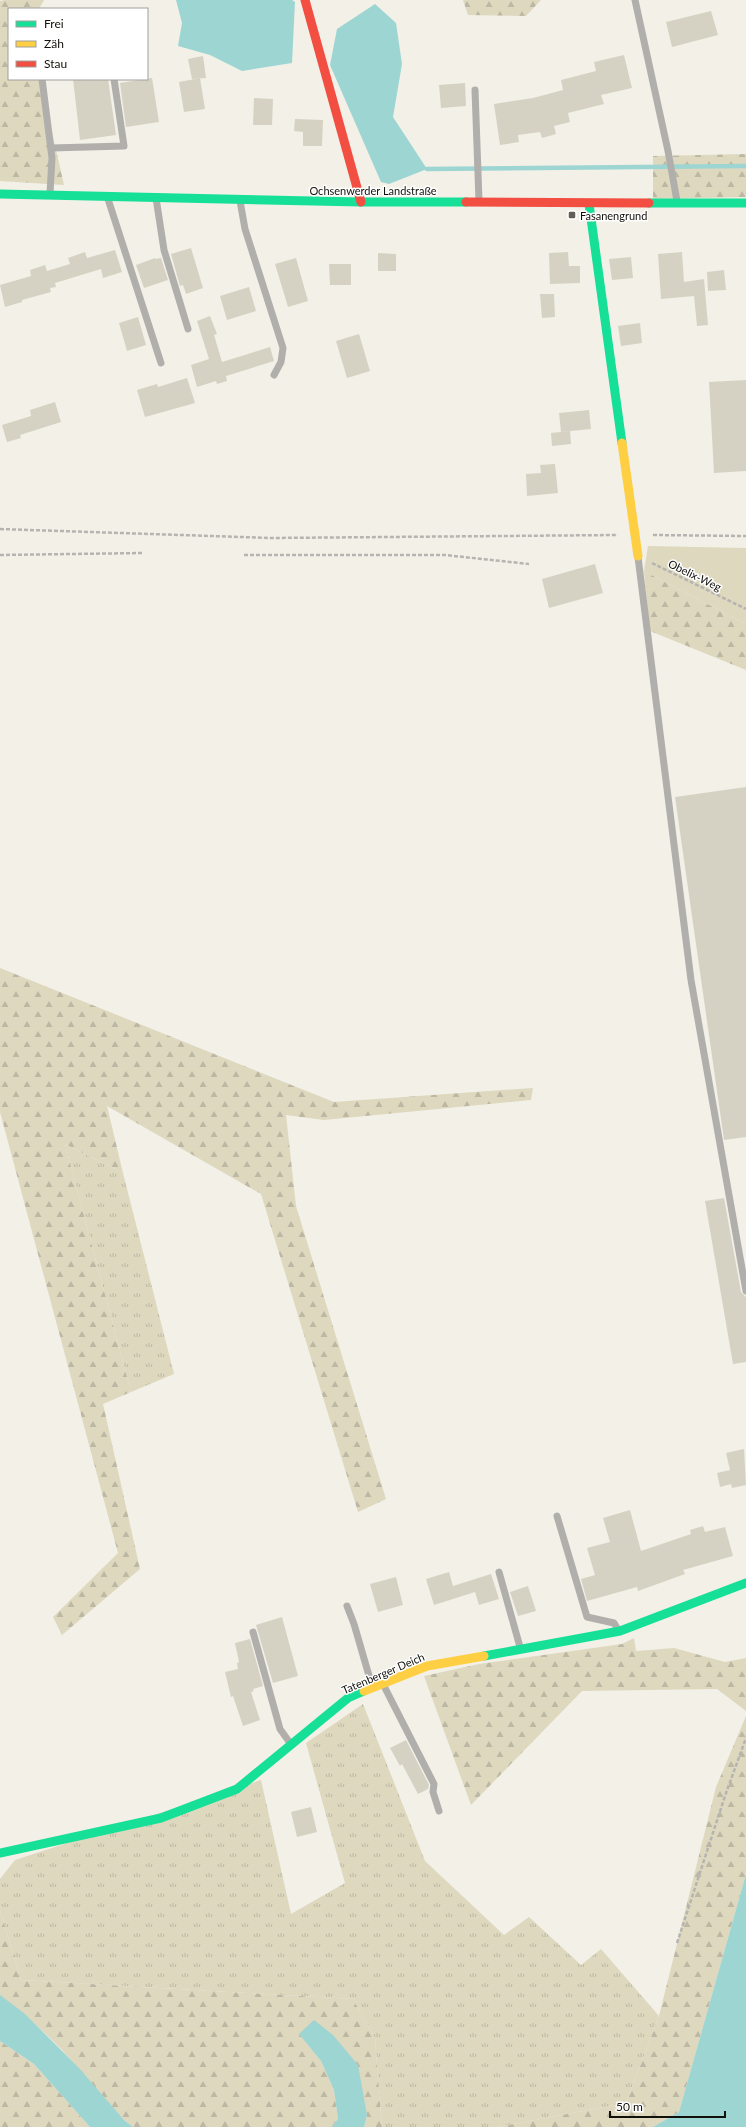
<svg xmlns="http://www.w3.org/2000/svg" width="746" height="2127" font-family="Lato,sans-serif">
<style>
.grass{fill:url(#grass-tufts)}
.forest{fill:url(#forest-firs)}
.garden{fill:#ded8bf}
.water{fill:#9dd5d3}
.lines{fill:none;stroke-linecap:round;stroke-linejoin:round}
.stream{stroke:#9dd5d3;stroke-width:4.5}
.building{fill:#d6d2c3}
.path{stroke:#b6b4b0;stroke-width:2.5;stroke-dasharray:4 2;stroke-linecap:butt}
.lane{stroke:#b1afac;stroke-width:7}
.fast{stroke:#16e098;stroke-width:9}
.slow{stroke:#ffcf43;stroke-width:9}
.jam{stroke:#f24e42;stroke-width:9}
.poi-dot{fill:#605e57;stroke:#fff;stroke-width:1.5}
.labels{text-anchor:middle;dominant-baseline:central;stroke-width:3;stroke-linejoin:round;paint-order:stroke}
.street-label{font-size:11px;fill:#11100a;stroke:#fff}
.poi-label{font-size:11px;fill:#11100a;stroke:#fff;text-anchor:start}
</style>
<defs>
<pattern id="grass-tufts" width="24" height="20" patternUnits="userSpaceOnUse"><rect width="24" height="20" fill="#ded8bf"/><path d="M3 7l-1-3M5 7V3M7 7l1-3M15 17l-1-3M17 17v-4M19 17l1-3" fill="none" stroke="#bdb8a3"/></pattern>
<pattern id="forest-firs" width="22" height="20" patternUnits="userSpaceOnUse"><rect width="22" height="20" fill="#ded8bf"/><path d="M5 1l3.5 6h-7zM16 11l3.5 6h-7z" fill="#bdb8a3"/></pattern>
</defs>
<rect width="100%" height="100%" fill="#f2f0e7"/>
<g class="grass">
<path d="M65,1144L123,1173L174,1374L131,1392Z"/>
<path d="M363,1704L425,1861L504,1935L529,1917L581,1965L601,1949L659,2016L626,2103L497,2127H382L375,2038L353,1999L21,1980L0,1910V1879L15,1860L261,1780L291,1914L345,1883L306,1743Z"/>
</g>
<g class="forest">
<path d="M5,0H44L39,9H9V79H40L64,185L0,181V1Z"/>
<path d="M463,0H541L526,16L468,15Z"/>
<path d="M746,154V197L653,199V156Z"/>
<path d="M644,571L746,624V670L650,631Z"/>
<path d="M0,968L334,1102L533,1088L531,1100L324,1120L286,1115L296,1206L386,1499L358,1512L261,1194L107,1106L123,1173L65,1144L131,1392L103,1404L140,1569L62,1635L53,1617L118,1553L0,1112Z"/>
<path d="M634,1638L636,1651L674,1648L725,1662L746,1658V1711L717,1689L582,1691L471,1805L424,1676L479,1664L622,1644Z"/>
<path d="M746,1716V1874L679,2112L653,2127H497L626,2103L659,2016L716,1787Z"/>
<path d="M0,1910L21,1980L353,1999L375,2038L382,2127H364L367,2115L299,2034L321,2061L334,2090L338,2119L332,2127H133C112,2112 96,2088 79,2069C56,2042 29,2017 0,1996Z"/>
<path d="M0,2041L34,2064L90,2127H0Z"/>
</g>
<path class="garden" d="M648,546L746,548V624L644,571Z"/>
<g class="water">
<path d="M176,0H292L295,2L292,63L242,71L210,55L178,46L182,23Z"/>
<path d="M375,4L396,23L402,64L393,117L427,169L389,184L381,182L330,65L337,29Z"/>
<path d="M746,1874V2127H653L679,2112Z"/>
<path d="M0,1995L25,2014L78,2067L124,2120L133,2127H90L34,2064L0,2041Z"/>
<path d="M314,2020L333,2035L358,2065L367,2115L364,2127H332L338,2119L334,2090L321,2061L299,2034Z"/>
</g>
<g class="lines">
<path class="stream" d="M427,169L746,166"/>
</g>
<g class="building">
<path d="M711,11L718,35L672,47L666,22Z"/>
<path d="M624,55L632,88L601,95L604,104L568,113L570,122L554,126L556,134L542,138L540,132L518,135L519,142L500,145L494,104L533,98L563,90L561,80L596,71L594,62Z"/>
<path d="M203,56L206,78L192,79L188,59Z"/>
<path d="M152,78L159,122L126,127L120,83Z"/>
<path d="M200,78L205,109L184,112L179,82Z"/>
<path d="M73,79H108L116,135L80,140Z"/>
<path d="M465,83L466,106L441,108L439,85Z"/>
<path d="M254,98L273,99L272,125H253Z"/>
<path d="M295,119L323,120L322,146H303V132L294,131Z"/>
<path d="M191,248L203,288L186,294L183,285L180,286L171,254Z"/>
<path d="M115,250L122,272L103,278L101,269L55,283L56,287L50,288L51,292L22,300V302L5,307L0,285L31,276L30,270L45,265L47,271L70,264L68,258L85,252L87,258Z"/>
<path d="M568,252L569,266H580V283L550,284L549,253Z"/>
<path d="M682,252L684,282L704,279L708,325L697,326L694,296L661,299L658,254Z"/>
<path d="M378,253L396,254V271H378Z"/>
<path d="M631,257L633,278L612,280L609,259Z"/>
<path d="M155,258V259L161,258L168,280L144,288L136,265Z"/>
<path d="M296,258L308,301L288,307L275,264Z"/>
<path d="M329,264H351V285H330Z"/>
<path d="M724,270L726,290L708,291L707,272Z"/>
<path d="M249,287L256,311L227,320L220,296Z"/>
<path d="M540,294H554L555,317L542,318Z"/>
<path d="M210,316L217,334L214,335L222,362L270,347L274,361L226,376L227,381L217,384L216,381L197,387L191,365L209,359L197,321Z"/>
<path d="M138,317L146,345L127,351L119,323Z"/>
<path d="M640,323L642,343L621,346L618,326Z"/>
<path d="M359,334L370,371L347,378L336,341Z"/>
<path d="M187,378L195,403L145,417L137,390L157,384L158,387Z"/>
<path d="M746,380V471L714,473L709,382Z"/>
<path d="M55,402L61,422L20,435L21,438L7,442L2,425L31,416L30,410Z"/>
<path d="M589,410L591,429L561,432L559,413Z"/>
<path d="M570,431L571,444L552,446L551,433Z"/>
<path d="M555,464L558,493L527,496L526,474L541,473L540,465Z"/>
<path d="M595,564L603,593L549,608L542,579Z"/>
<path d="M746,787V1137L724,1140L675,797Z"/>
<path d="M724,1198L741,1292L746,1297V1362L733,1364L705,1201Z"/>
<path d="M744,1449L746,1485L732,1488L731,1484L720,1487L717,1473L730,1470L726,1453Z"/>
<path d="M630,1510L641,1551L691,1534L690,1530L703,1526L705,1532L725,1527L733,1556L683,1570L685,1574L638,1591L637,1587L587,1601L581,1579L595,1575L587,1548L610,1542L603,1518Z"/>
<path d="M449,1572L453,1586L491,1574L499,1599L479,1605L475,1592L434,1605L426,1579Z"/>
<path d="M396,1577L403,1605L378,1612L370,1584Z"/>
<path d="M528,1586L536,1611L518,1616L510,1592Z"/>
<path d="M282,1617L298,1676L273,1683L256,1625Z"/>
<path d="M250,1639L263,1686L253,1689L254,1691L251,1692L260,1720L243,1726L233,1696L231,1697L225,1672L238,1669L237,1663L239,1662L235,1643Z"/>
<path d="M406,1740L429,1785L428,1789L418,1794L402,1764L400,1766L390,1748Z"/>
<path d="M311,1807L317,1832L297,1837L291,1812Z"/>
</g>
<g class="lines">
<g class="path">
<path d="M0,529L271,538L618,535"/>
<path d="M653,535L746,536"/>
<path d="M0,555L144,553"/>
<path d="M244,555H445L529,564"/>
<path d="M652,563L746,609"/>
<path d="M677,1943L726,1793L746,1738"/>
</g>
<g class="lane">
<path d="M635,0L668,151L677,201"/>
<path d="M42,79L52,158L50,193"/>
<path d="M475,90L479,201"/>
<path d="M51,148L124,146L114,79"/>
<path d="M156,198L164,250L188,329"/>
<path d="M108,199L161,363"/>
<path d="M240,201L245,229L283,348L281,362L274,375"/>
<path d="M638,557L691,980L746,1291"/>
<path d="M557,1516L587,1617L614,1623L617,1628"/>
<path d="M499,1572L520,1647"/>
<path d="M347,1606L354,1624L372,1686"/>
<path d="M253,1632L280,1729L290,1743"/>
<path d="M384,1686L434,1784L433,1792L439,1811"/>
</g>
<g class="fast">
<path d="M0,194L361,202H466"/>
<path d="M649,203H746"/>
<path d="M589,204L622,443"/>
<path d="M484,1656L620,1631L746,1583"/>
<path d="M0,1853L161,1818L237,1789L348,1698L364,1691"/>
</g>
<g class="slow">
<path d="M622,443L638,556"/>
<path d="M364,1691L427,1666L484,1656"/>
</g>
<g class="jam">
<path d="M305,0L361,202"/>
<path d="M466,202L649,203"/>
</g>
</g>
<rect class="poi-dot" x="568" y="211" width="8" height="8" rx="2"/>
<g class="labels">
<g class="street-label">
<text x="373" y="190">Ochsenwerder Landstraße</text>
<text transform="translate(695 575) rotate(26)">Obelix-Weg</text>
<text transform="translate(383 1673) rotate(-23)">Tatenberger Deich</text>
</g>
<g class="poi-label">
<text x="580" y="215">Fasanengrund</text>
</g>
</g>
<rect x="8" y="8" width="140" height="72" fill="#ffffff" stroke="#a09f9d"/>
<rect x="16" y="21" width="20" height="6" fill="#16e098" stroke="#a09f9d"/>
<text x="44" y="28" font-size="12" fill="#11100a">Frei</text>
<rect x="16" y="41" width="20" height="6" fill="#ffcf43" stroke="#a09f9d"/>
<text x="44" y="48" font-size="12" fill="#11100a">Zäh</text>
<rect x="16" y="61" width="20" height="6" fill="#f24e42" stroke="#a09f9d"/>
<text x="44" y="68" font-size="12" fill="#11100a">Stau</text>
<path d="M610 2111v6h115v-6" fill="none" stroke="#11100a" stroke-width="2"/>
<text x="616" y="2111" font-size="12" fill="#11100a" stroke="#ffffff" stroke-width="3" paint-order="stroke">50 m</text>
</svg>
